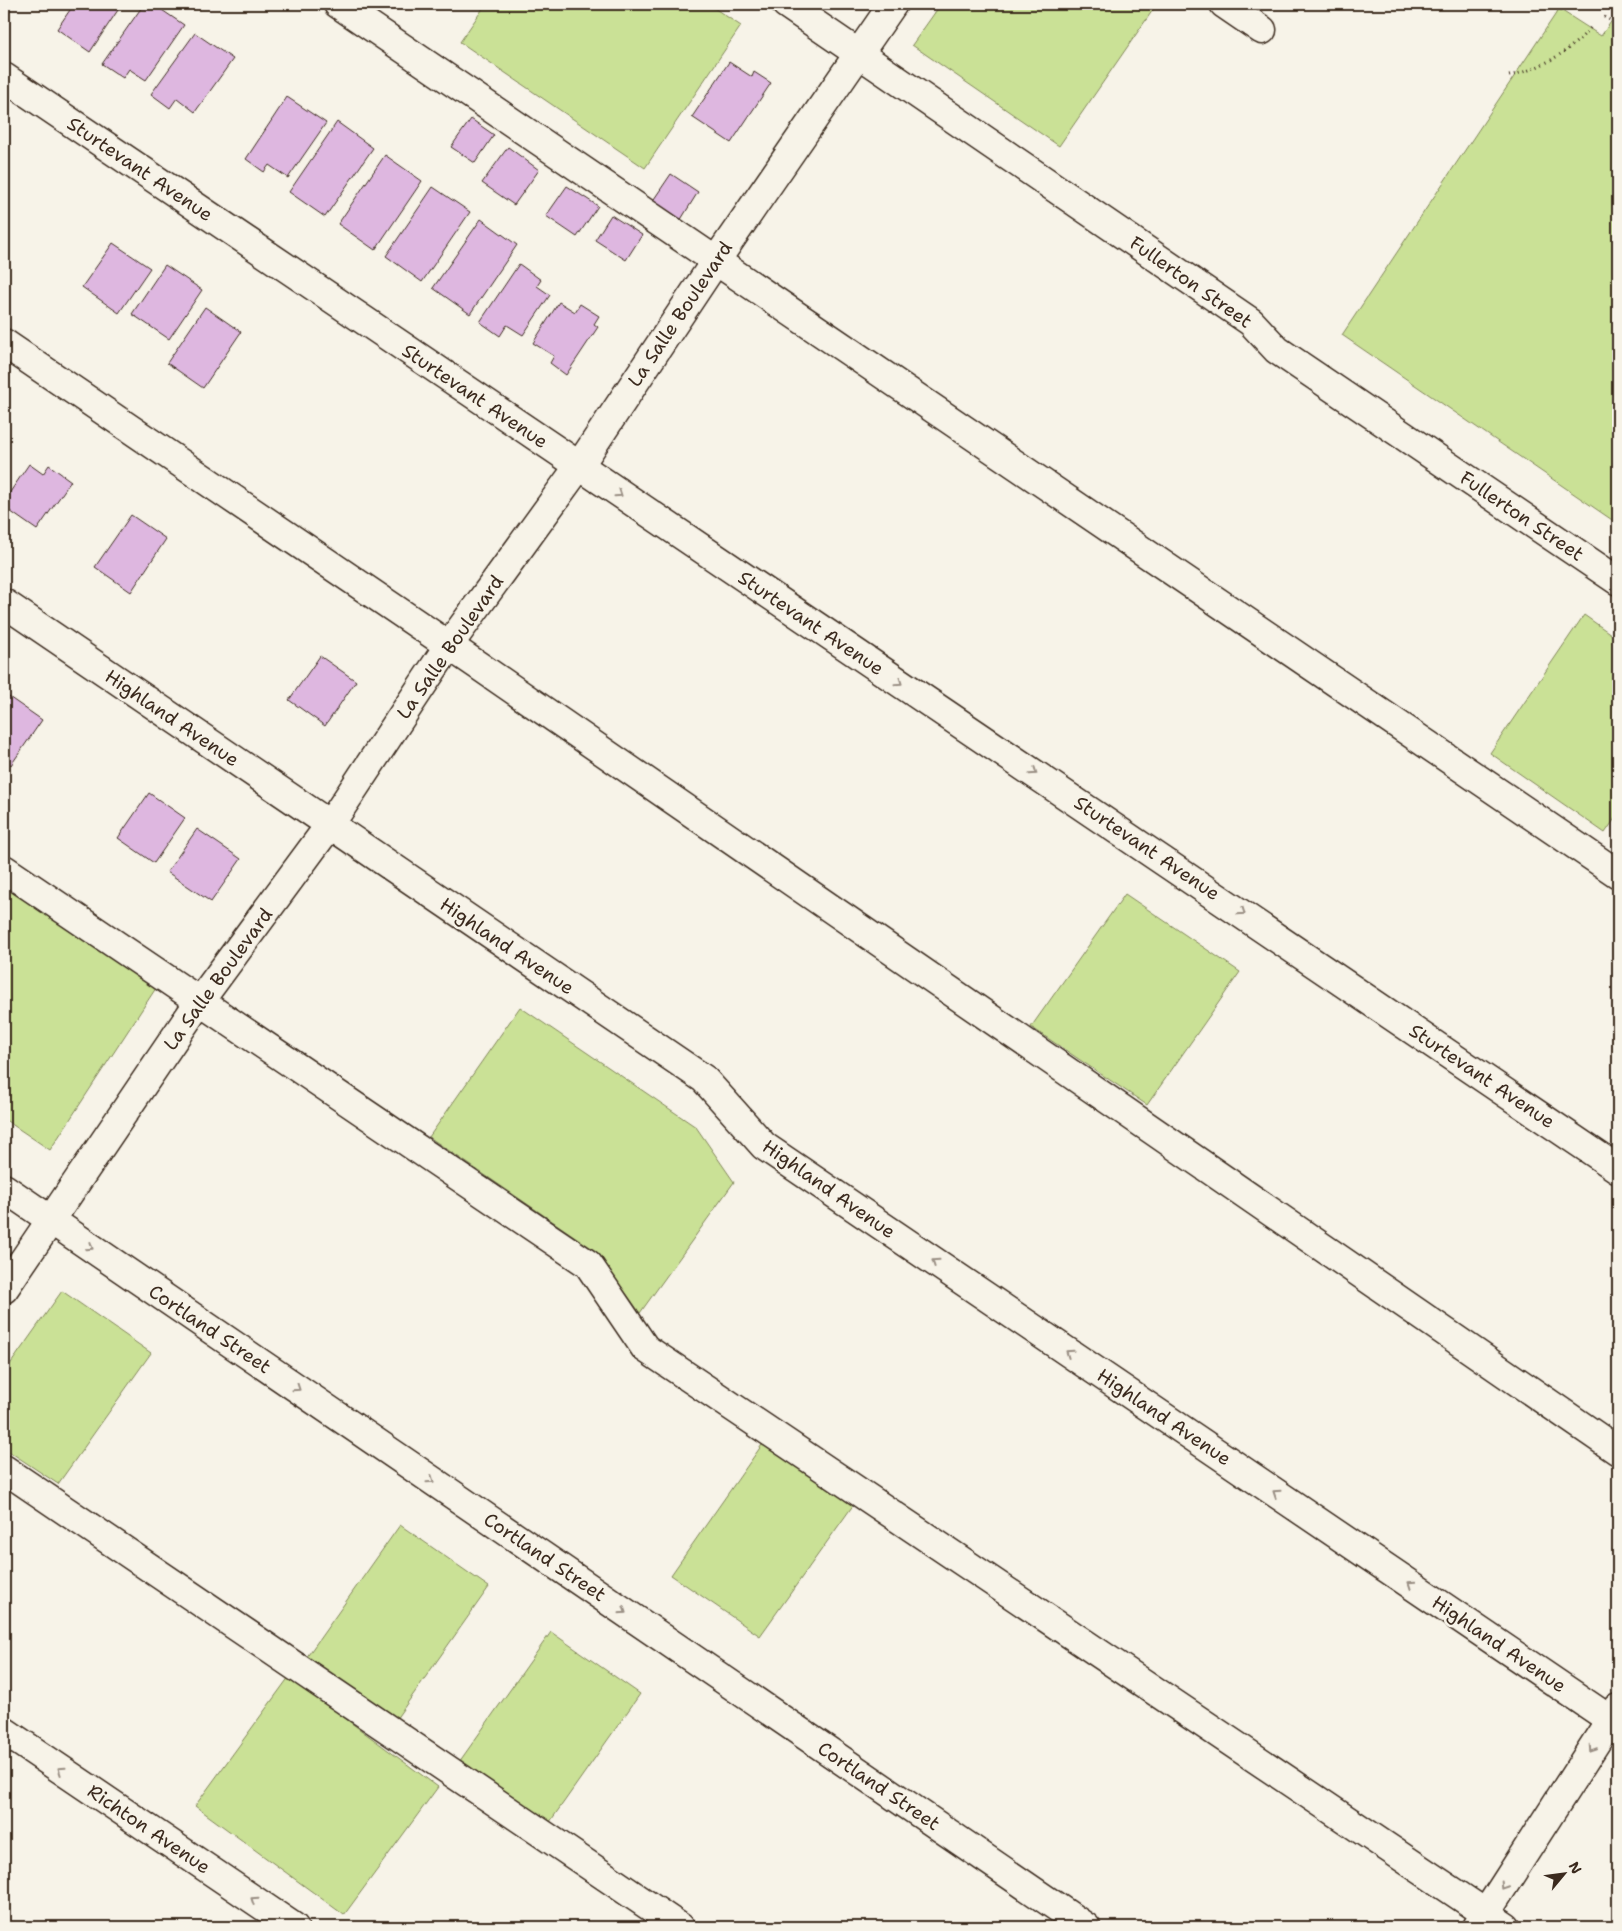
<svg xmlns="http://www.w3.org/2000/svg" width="1622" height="1931" font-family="'Shantell Sans',sans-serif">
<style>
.green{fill:#cae196;stroke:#82865a}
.building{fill:#deb7e0;stroke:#3b2a1e}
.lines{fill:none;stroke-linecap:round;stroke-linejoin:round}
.minor-casing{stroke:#3b2a1e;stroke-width:31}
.path{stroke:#3b2a1e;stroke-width:3;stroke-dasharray:1 4;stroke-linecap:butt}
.minor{stroke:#f7f3e8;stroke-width:28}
.oneway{stroke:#998e83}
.labels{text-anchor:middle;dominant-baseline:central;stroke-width:5;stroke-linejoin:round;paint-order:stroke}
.street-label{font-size:19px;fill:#3b2a1e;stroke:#f7f3e8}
</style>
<rect width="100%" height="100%" fill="#f7f3e8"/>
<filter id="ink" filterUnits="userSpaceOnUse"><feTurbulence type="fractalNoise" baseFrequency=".02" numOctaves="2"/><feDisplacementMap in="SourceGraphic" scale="10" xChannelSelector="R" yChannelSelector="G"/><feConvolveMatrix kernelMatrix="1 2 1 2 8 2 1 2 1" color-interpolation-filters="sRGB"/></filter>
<g filter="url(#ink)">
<g class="green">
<path d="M486,4H708L741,26L645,168L460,42Z"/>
<path d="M941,4H1157L1059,146L912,45Z"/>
<path d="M1559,9L1601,36L1618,12V524L1342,335Z"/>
<path d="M1584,615L1618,639V814L1605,833L1490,753Z"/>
<path d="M4,883L158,985L50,1150L4,1119Z"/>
<path d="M1125,894L1240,972L1147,1105L1031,1027Z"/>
<path d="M520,1007L696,1127L734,1182L640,1313L596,1251L429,1137Z"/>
<path d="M62,1291L151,1353L58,1484L4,1448V1373Z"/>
<path d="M764,1442L854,1504L760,1636L671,1575Z"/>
<path d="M400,1525L489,1587L396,1719L306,1658Z"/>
<path d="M551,1632L640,1694L547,1826L457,1765Z"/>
<path d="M289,1677L438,1787L344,1915L195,1806Z"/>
</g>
<g class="building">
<path d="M74,4H122L90,52L57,29Z"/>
<path d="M144,4H153L184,25L146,80L129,69L123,78L102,64Z"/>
<path d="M195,33L233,59L195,112L177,98L170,108L151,94Z"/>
<path d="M729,62L752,77L754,72L771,83L731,143L692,117Z"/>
<path d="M287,97L326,123L288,178L269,165L264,172L246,159Z"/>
<path d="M471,119L494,135L475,163L451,147Z"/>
<path d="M337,122L373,148L325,217L289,192Z"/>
<path d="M508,147L539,170L514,205L482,183Z"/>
<path d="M385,155L422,181L375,250L338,224Z"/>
<path d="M671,174L698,192L680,221L652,202Z"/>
<path d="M567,186L598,206L577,237L546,216Z"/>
<path d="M433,187L470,212L422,282L386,256Z"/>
<path d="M611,215L642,235L626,260L595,240Z"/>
<path d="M481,219L517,245L470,314L433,288Z"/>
<path d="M113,243L150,268L119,313L82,287Z"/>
<path d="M519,264L541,280L537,286L550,295L523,335L507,325L500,336L480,322Z"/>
<path d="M165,265L202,290L169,339L132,314Z"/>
<path d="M559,302L575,312L580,304L599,316L594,324L598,327L566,375L550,363L554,356L533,343Z"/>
<path d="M205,307L241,332L203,388L167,363Z"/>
<path d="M29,464L43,474L49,465L71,481L37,530L4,507V501Z"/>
<path d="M131,515L166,539L131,592L95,567Z"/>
<path d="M320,656L356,681L325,726L289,700Z"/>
<path d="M6,695L42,720L11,765L4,759V698Z"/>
<path d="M149,793L185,818L154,863L118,838Z"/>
<path d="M197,829L241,859L211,902L167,872Z"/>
</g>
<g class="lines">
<defs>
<g id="minor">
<path d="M338,4L1618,874"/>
<path d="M786,4L1251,322L1277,350L1618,581"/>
<path d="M1224,4L1262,30"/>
<path d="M4,77C542,441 1081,803 1618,1169"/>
<path d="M4,343L479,666L1618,1451"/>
<path d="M4,603L704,1079L764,1146L1618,1725"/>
<path d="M4,869L588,1264L645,1348L1506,1927"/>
<path d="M4,1188L1086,1927"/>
<path d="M4,1289L199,1002L329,826L449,645L579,466L715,262L893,4"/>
<path d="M4,1469L680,1927"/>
<path d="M4,1731L294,1927"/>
<path d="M1477,1927L1618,1708"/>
</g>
</defs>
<use href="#minor" class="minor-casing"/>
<g class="path">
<path d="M1604,17L1618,24"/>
<path d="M1509,76C1543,68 1571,51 1593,25"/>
</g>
<use href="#minor" class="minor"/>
</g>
<defs><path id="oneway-chevron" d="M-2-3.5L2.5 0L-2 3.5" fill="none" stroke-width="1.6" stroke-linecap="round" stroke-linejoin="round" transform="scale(1.25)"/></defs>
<g class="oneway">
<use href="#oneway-chevron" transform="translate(619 494) rotate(34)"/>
<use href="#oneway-chevron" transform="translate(899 682) rotate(34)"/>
<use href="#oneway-chevron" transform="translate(1034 772) rotate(34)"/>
<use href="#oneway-chevron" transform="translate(1242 912) rotate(34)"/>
<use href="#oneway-chevron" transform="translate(90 1247) rotate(34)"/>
<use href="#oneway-chevron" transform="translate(935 1262) rotate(-146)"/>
<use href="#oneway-chevron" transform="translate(1069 1353) rotate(-146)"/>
<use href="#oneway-chevron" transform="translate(297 1388) rotate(34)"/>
<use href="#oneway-chevron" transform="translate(431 1480) rotate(34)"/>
<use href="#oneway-chevron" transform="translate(1276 1493) rotate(-146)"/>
<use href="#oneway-chevron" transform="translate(1411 1584) rotate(-146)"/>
<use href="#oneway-chevron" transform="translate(623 1611) rotate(34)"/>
<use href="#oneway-chevron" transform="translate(1592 1749) rotate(123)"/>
<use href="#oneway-chevron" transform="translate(61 1770) rotate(-146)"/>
<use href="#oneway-chevron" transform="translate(1504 1886) rotate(123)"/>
<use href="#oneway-chevron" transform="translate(254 1900) rotate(-146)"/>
</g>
</g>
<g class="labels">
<g class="street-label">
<text transform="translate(140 169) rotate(34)">Sturtevant Avenue</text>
<text transform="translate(1191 282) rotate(35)">Fullerton Street</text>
<text transform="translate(680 314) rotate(-56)">La Salle Boulevard</text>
<text transform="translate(475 396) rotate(34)">Sturtevant Avenue</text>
<text transform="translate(1522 516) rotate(34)">Fullerton Street</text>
<text transform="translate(811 623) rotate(34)">Sturtevant Avenue</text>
<text transform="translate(450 647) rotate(-55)">La Salle Boulevard</text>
<text transform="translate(172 718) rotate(34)">Highland Avenue</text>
<text transform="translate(1147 848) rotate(34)">Sturtevant Avenue</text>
<text transform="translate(507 946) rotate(34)">Highland Avenue</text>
<text transform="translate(218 979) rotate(-54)">La Salle Boulevard</text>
<text transform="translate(1482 1076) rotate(34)">Sturtevant Avenue</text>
<text transform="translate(829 1189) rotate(35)">Highland Avenue</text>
<text transform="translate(210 1329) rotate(34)">Cortland Street</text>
<text transform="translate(1164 1417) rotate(34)">Highland Avenue</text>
<text transform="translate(545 1557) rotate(34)">Cortland Street</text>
<text transform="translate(1499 1644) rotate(34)">Highland Avenue</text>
<text transform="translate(879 1786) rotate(34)">Cortland Street</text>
<text transform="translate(149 1829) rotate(34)">Richton Avenue</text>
</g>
</g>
<rect width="1622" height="1931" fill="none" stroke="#f7f3e8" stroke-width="20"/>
<rect x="10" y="10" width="1602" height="1911" fill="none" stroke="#3b2a1e" stroke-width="2" filter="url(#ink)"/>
<g transform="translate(1564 1874) rotate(61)" stroke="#f7f3e8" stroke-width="4" paint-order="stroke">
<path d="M0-4L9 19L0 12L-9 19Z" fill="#3b2a1e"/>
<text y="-8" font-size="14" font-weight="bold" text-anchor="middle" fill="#3b2a1e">N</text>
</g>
</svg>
